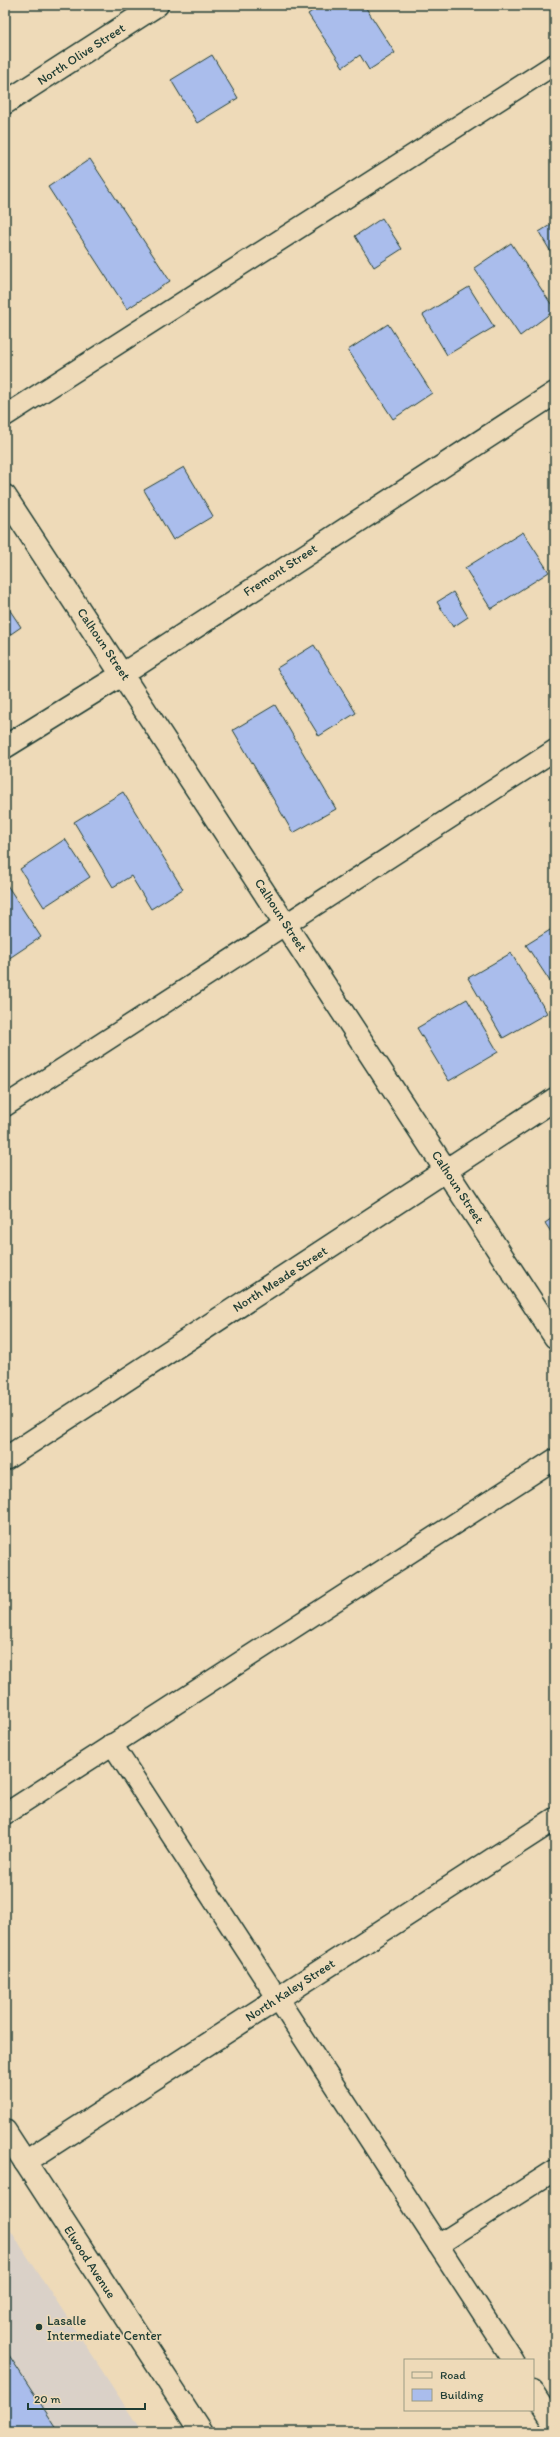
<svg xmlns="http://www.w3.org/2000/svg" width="560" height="2437" font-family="Itim,sans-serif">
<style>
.built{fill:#dad1c8}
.building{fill:#aabdec;stroke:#1f3d34}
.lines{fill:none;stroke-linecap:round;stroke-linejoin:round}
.lane-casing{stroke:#1f3d34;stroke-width:23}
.street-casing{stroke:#1f3d34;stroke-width:25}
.secondary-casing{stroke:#1f3d34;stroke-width:25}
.lane{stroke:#eedab8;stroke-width:20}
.street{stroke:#eedab8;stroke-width:22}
.secondary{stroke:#eedab8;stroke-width:22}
.poi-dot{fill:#1f3d34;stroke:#eedab8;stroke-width:1.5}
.labels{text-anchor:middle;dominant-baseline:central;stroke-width:3;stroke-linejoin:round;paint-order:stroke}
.street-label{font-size:13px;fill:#1f3d34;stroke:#eedab8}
.poi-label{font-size:13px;fill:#1f3d34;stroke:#eedab8;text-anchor:start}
</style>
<rect width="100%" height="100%" fill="#eedab8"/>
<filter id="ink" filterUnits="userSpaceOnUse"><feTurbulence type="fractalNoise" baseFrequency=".025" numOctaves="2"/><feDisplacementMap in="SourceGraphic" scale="8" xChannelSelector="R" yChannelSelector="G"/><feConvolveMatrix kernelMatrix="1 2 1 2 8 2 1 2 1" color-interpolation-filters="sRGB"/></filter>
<g filter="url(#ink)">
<path class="built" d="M5,2222L142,2432H5Z"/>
<g class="building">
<path d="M321,5H364L395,53L369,70L360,55L343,67L308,14Z"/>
<path d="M212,55L238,98L197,123L171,80Z"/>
<path d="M90,159L170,281L127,309L48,187Z"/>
<path d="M382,218L402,249L374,267L355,236Z"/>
<path d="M555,222V259L539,232Z"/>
<path d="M511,243L555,310L520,336L474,268Z"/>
<path d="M469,287L494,327L447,355L423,315Z"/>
<path d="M388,324L432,393L393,419L348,350Z"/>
<path d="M184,467L213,516L173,540L144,490Z"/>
<path d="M523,532L549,572L491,609L465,568Z"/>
<path d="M453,592L468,617L453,627L437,602Z"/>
<path d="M5,603L21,627L5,638Z"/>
<path d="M314,645L356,713L319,736L277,668Z"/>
<path d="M275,705L336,809L293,833L233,730Z"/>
<path d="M123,792L183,889L151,909L131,876L113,887L74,822Z"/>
<path d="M65,839L90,877L44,907L20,869Z"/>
<path d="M5,882L41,937L5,961Z"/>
<path d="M555,927V989L526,945Z"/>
<path d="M511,953L547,1013L503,1038L468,978Z"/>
<path d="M467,999L498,1052L449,1081L417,1028Z"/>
<path d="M555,1216V1238L545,1223Z"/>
<path d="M5,2349L59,2432H5Z"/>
</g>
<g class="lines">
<defs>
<g id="lane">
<path d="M5,416L555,64"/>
<path d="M5,1106L555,750"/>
<path d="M112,1744L513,2360"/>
<path d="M5,1814L555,1459"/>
<path d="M438,2245L555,2170"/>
<path d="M533,2391L555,2425"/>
</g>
<g id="street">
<path d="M5,496L555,1337"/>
<path d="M5,747L123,674L555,393"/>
<path d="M5,1459L555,1099"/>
<path d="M25,2162L555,1819"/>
</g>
<g id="secondary">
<path d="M5,103L157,5"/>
<path d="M5,2131L201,2432"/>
</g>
</defs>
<use href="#lane" class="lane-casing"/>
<use href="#street" class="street-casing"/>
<use href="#secondary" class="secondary-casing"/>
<use href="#lane" class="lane"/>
<use href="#street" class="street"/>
<use href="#secondary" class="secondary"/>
</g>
</g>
<circle class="poi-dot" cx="39" cy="2327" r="4"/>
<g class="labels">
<g class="street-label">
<text transform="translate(81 54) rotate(-33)">North Olive Street</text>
<text transform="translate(280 570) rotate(-33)">Fremont Street</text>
<text transform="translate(104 644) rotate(56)">Calhoun Street</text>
<text transform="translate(281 915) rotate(57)">Calhoun Street</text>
<text transform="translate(458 1187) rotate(57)">Calhoun Street</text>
<text transform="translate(280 1279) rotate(-33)">North Meade Street</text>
<text transform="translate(290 1990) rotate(-33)">North Kaley Street</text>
<text transform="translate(90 2262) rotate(57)">Elwood Avenue</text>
</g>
<g class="poi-label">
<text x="47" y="2320">Lasalle<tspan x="47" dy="15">Intermediate Center</tspan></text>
</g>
</g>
<rect width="560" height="2437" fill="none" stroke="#eedab8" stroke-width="20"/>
<rect x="10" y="10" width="540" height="2417" fill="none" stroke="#1f3d34" stroke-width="1.5" filter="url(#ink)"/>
<rect x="404" y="2359" width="130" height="52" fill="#eedab8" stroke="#9b9b83"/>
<rect x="412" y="2372" width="20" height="6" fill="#eedab8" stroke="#9b9b83"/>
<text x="440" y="2379" font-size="12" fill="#1f3d34">Road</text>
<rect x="412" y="2389" width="20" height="12" fill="#aabdec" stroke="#9b9b83"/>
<text x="440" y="2399" font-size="12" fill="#1f3d34">Building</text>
<path d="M28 2403v6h117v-6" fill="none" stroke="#1f3d34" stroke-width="2"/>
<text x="34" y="2403" font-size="12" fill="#1f3d34" stroke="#eedab8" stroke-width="3" paint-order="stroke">20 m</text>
</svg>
